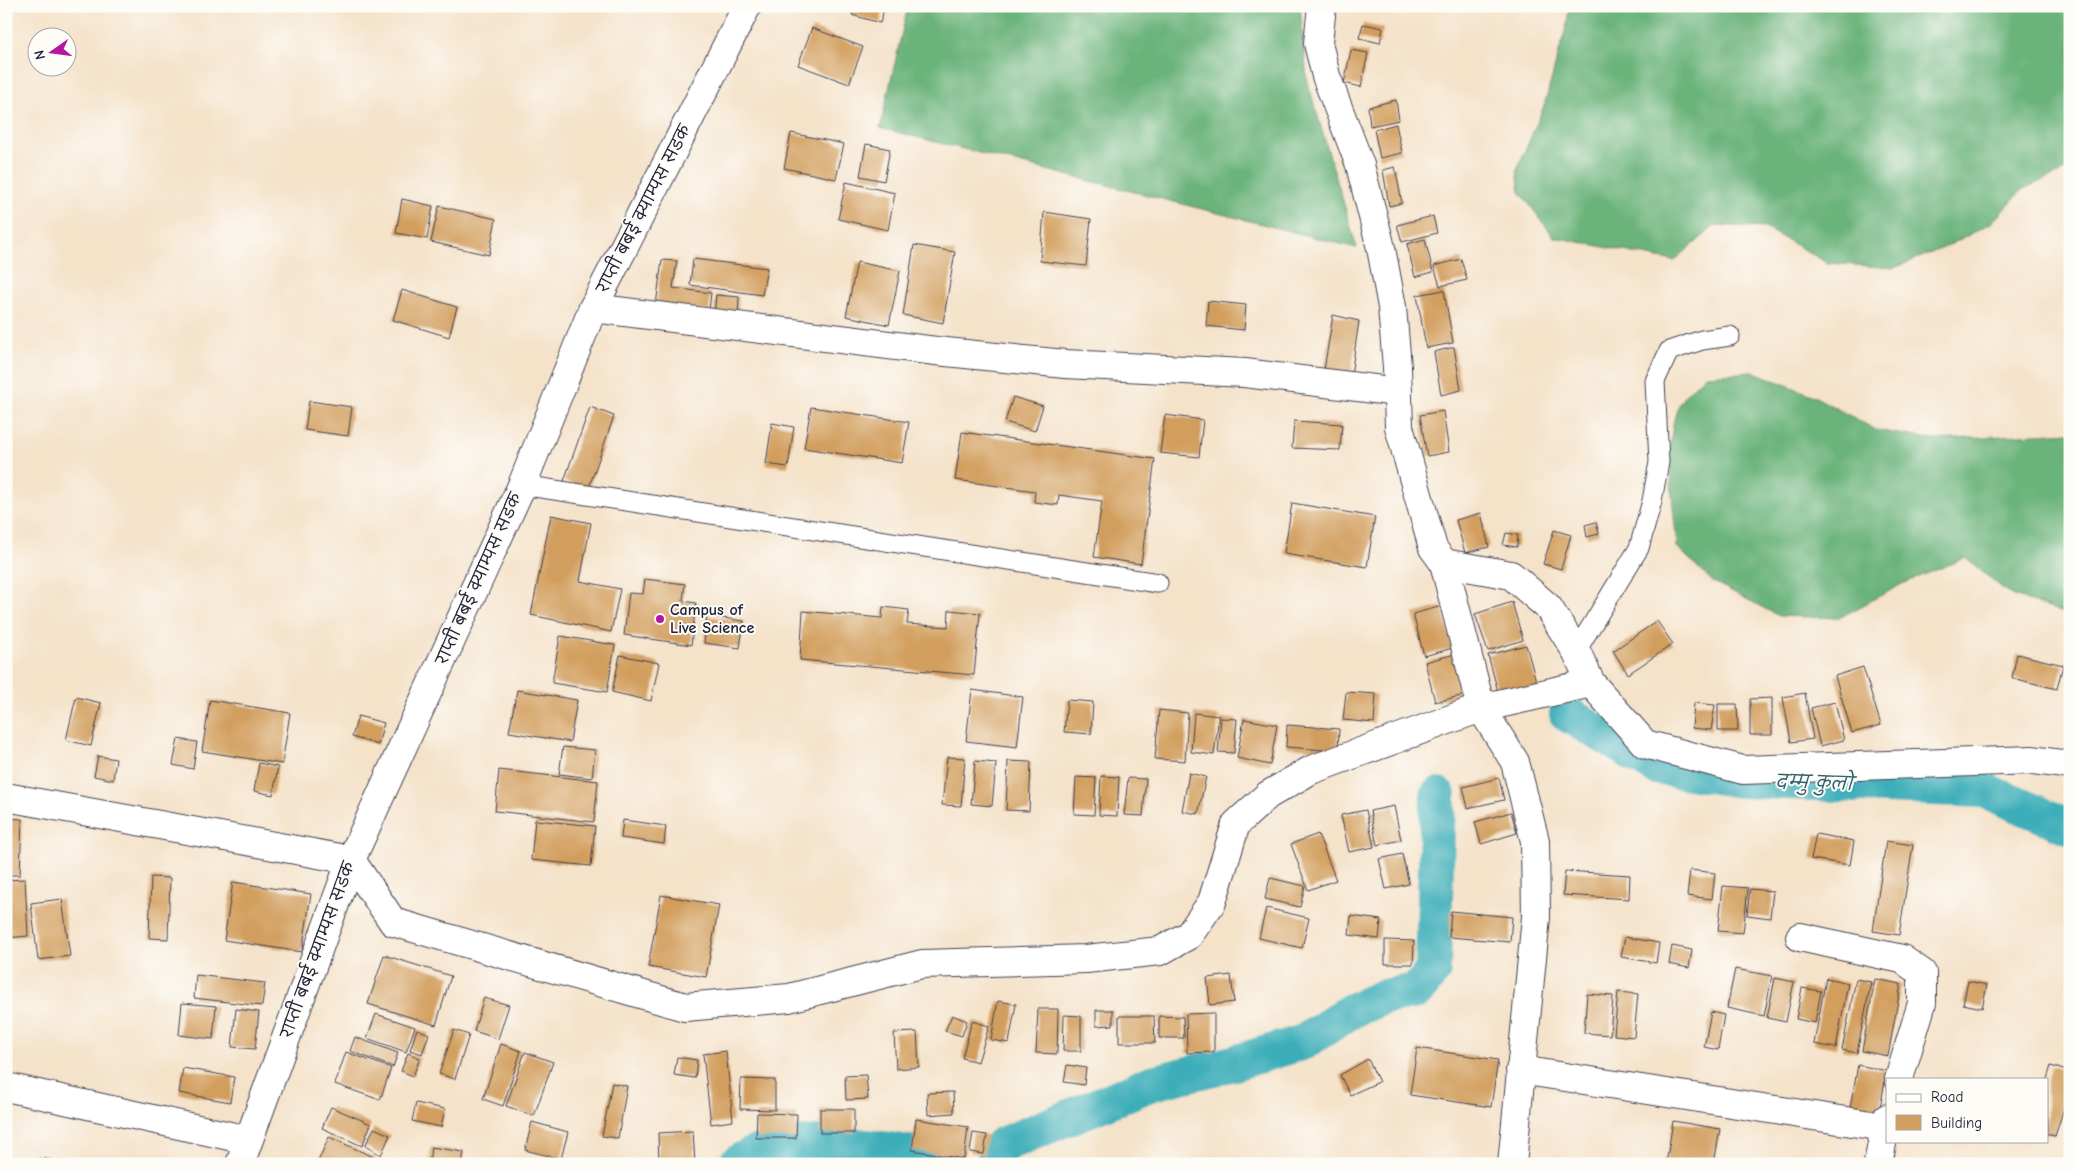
<svg xmlns="http://www.w3.org/2000/svg" width="2076" height="1170" font-family="'Comic Neue','Playpen Sans Deva',sans-serif">
<style>
.forest{fill:#6ab37a;stroke:#466a5a}
.lines{fill:none;stroke-linecap:round;stroke-linejoin:round}
.canal{stroke:#3eaeb9;stroke-width:36}
.building{fill:#d29e5d}
.lane-casing{stroke:#423f50;stroke-width:21}
.street-casing{stroke:#423f50;stroke-width:30}
.lane{stroke:#fff;stroke-width:19}
.street{stroke:#fff;stroke-width:28}
.poi-dot{fill:#b5179e;stroke:#fdfcf7;stroke-width:2}
.labels{text-anchor:middle;dominant-baseline:central;stroke-width:4;stroke-linejoin:round;paint-order:stroke}
.street-label{font-size:16px;fill:#22223b;stroke:#fdfcf7}
.poi-label{font-size:16px;font-weight:bold;fill:#22223b;stroke:#fdfcf7;text-anchor:start}
.water-label{font-size:18px;font-style:italic;fill:#2f6174;stroke:#fdfcf7}
</style>
<rect width="100%" height="100%" fill="#fdfcf7"/>
<filter id="ink" filterUnits="userSpaceOnUse"><feTurbulence type="fractalNoise" baseFrequency=".02" numOctaves="2"/><feDisplacementMap in="SourceGraphic" scale="10" xChannelSelector="R" yChannelSelector="G"/><feConvolveMatrix kernelMatrix="1 2 1 2 8 2 1 2 1" color-interpolation-filters="sRGB"/></filter>
<filter id="wash" filterUnits="userSpaceOnUse"><feTurbulence type="fractalNoise" baseFrequency=".0096" numOctaves="4" result="noise"/><feDisplacementMap in="SourceGraphic" scale="20" xChannelSelector="R" yChannelSelector="G"/><feGaussianBlur stdDeviation="1.12" result="paint"/><feColorMatrix in="noise" values="0 0 0 0 0 0 0 0 0 0 0 0 0 0 0 0 0 1.4 0 .05"/><feComposite in="paint" operator="in"/></filter>
<g filter="url(#wash)">
<rect width="100%" height="100%" fill="#f4e2c9"/>
<g class="forest">
<path d="M908,6H1300L1307,80L1357,248L880,128Z"/>
<path d="M1569,6H2070V169L2023,189L1991,223L1948,246L1894,268L1828,263L1765,228L1716,225L1674,261L1554,237L1520,192L1517,170L1544,106L1567,24Z"/>
<path d="M1754,372L1812,395L1876,430L1935,440L2070,432V615L2011,595L1965,558L1902,584L1839,618L1779,616L1712,581L1677,547C1674,511 1661,428 1683,398C1689,390 1698,383 1705,375Z"/>
</g>
<g class="lines">
<g class="canal">
<path d="M1567,714L1656,767L1741,780L1984,790L2070,827"/>
<path d="M736,1164C780,1130 876,1148 928,1156L937,1164"/>
<path d="M993,1164L1002,1145L1152,1083L1234,1063L1304,1042L1351,1011L1383,997L1417,991L1433,970L1438,795"/>
</g>
</g>
<g id="blocks">
<g class="building">
<path d="M855,6H885L880,23L852,15Z"/>
<path d="M1363,24L1383,28L1380,43L1359,38Z"/>
<path d="M812,28L863,47L849,84L798,65Z"/>
<path d="M1351,50L1368,53L1361,87L1344,83Z"/>
<path d="M1396,100L1399,120L1370,126L1368,107Z"/>
<path d="M1396,124L1402,153L1380,158L1374,130Z"/>
<path d="M791,133L844,144L836,179L784,168Z"/>
<path d="M866,144L890,149L884,181L860,176Z"/>
<path d="M1395,167L1402,203L1389,206L1383,170Z"/>
<path d="M846,182L895,193L888,230L838,219Z"/>
<path d="M402,199L433,206L427,239L396,233Z"/>
<path d="M439,206L496,219L489,255L431,242Z"/>
<path d="M1044,212L1091,219L1086,266L1040,261Z"/>
<path d="M1433,216L1437,233L1402,242L1397,225Z"/>
<path d="M1425,239L1433,272L1415,277L1407,244Z"/>
<path d="M914,245L955,252L943,323L903,315Z"/>
<path d="M693,259L767,268L762,295L690,285Z"/>
<path d="M1461,259L1467,280L1440,286L1434,266Z"/>
<path d="M662,260L677,261L673,288L711,293L709,311L656,305Z"/>
<path d="M857,262L900,271L889,325L846,316Z"/>
<path d="M402,290L457,307L449,337L393,320Z"/>
<path d="M1444,290L1453,343L1426,348L1417,295Z"/>
<path d="M716,295L739,297L738,316L714,315Z"/>
<path d="M1208,301L1246,305L1244,330L1206,326Z"/>
<path d="M1333,315L1359,321L1351,375L1324,370Z"/>
<path d="M1454,347L1461,390L1441,395L1434,352Z"/>
<path d="M1013,397L1043,406L1035,431L1005,422Z"/>
<path d="M309,401L352,407L348,436L305,430Z"/>
<path d="M590,407L614,416L588,490L564,481Z"/>
<path d="M811,407L909,422L902,463L804,448Z"/>
<path d="M1443,411L1449,452L1427,456L1420,415Z"/>
<path d="M1165,415L1203,420L1199,457L1160,453Z"/>
<path d="M1294,421L1342,424L1340,450L1292,448Z"/>
<path d="M772,423L794,427L788,467L766,464Z"/>
<path d="M962,432L1155,459L1141,564L1094,557L1102,501L1059,495L1058,505L1034,502L1035,491L955,480Z"/>
<path d="M1292,503L1375,517L1367,567L1284,554Z"/>
<path d="M1481,513L1489,547L1465,553L1456,520Z"/>
<path d="M551,515L591,523L580,581L620,589L611,632L531,615Z"/>
<path d="M1596,522L1599,534L1587,537L1585,525Z"/>
<path d="M1554,530L1571,535L1561,569L1543,564Z"/>
<path d="M1506,533L1518,535L1517,547L1503,545Z"/>
<path d="M645,579L685,584L683,601L696,603L691,645L624,635L629,593L643,594Z"/>
<path d="M1512,602L1523,640L1488,651L1475,614Z"/>
<path d="M1442,606L1453,648L1424,656L1413,614Z"/>
<path d="M883,607L909,610L907,624L948,627L949,610L980,613L974,675L800,660L803,611L882,618Z"/>
<path d="M707,616L744,621L740,648L704,643Z"/>
<path d="M1657,621L1673,644L1628,674L1613,651Z"/>
<path d="M560,636L615,645L607,692L552,683Z"/>
<path d="M1526,645L1538,688L1500,699L1488,655Z"/>
<path d="M1455,654L1465,695L1435,702L1425,662Z"/>
<path d="M2017,654L2063,665L2057,689L2012,678Z"/>
<path d="M620,655L659,663L651,701L612,692Z"/>
<path d="M1863,667L1881,725L1852,733L1835,676Z"/>
<path d="M517,690L577,700L570,742L509,732Z"/>
<path d="M972,690L1023,697L1017,747L966,741Z"/>
<path d="M1346,692L1376,694L1374,723L1343,720Z"/>
<path d="M1805,693L1813,739L1791,742L1783,697Z"/>
<path d="M76,697L101,703L91,746L66,740Z"/>
<path d="M1772,698V735H1750V699Z"/>
<path d="M210,700L290,713L282,764L202,751Z"/>
<path d="M1067,700L1093,702L1091,734L1064,732Z"/>
<path d="M1835,702L1844,740L1820,746L1811,708Z"/>
<path d="M1694,703L1715,705L1711,730L1692,728Z"/>
<path d="M1718,704H1737L1738,731H1718Z"/>
<path d="M1159,710L1188,713L1185,761L1155,759Z"/>
<path d="M1194,713L1219,716L1214,755L1191,752Z"/>
<path d="M358,716L384,723L378,745L352,737Z"/>
<path d="M1221,718L1237,719L1234,753L1218,752Z"/>
<path d="M1244,719L1277,725L1270,765L1237,758Z"/>
<path d="M1287,725L1339,729L1338,751L1286,747Z"/>
<path d="M178,739L197,742L193,769L173,765Z"/>
<path d="M563,747L595,750L592,778L559,774Z"/>
<path d="M98,756L116,759L113,780L94,776Z"/>
<path d="M947,757L965,758L961,806L942,805Z"/>
<path d="M975,761L996,763L992,806L971,804Z"/>
<path d="M1008,761L1031,762L1029,811L1006,810Z"/>
<path d="M259,763L278,767L273,795L254,791Z"/>
<path d="M499,770L598,781L594,822L495,811Z"/>
<path d="M1189,773L1206,777L1198,814L1182,811Z"/>
<path d="M1101,776L1119,777L1117,816L1099,815Z"/>
<path d="M1076,777L1096,778L1094,815L1074,814Z"/>
<path d="M1128,778L1146,779L1143,816L1124,815Z"/>
<path d="M1499,778L1504,800L1468,808L1463,787Z"/>
<path d="M1394,806L1401,840L1377,845L1370,811Z"/>
<path d="M1366,810L1374,847L1349,852L1341,815Z"/>
<path d="M1511,812L1517,833L1481,844L1475,822Z"/>
<path d="M6,818L22,819L20,875H6Z"/>
<path d="M535,820L595,826L591,866L531,860Z"/>
<path d="M623,820L666,826L664,844L621,838Z"/>
<path d="M1318,834L1336,880L1308,890L1291,844Z"/>
<path d="M1816,834L1854,841L1850,865L1811,859Z"/>
<path d="M1886,841L1913,845L1899,935L1873,931Z"/>
<path d="M1402,854L1409,884L1386,889L1379,859Z"/>
<path d="M1690,870L1715,873L1712,899L1687,896Z"/>
<path d="M1565,871L1630,875L1629,899L1563,895Z"/>
<path d="M151,877L170,878L168,939L149,938Z"/>
<path d="M1270,878L1305,886L1300,907L1265,899Z"/>
<path d="M25,879L28,936L6,938V880Z"/>
<path d="M233,882L311,894L302,952L224,940Z"/>
<path d="M1723,886L1748,888L1743,933L1718,931Z"/>
<path d="M1750,889L1773,891L1770,918L1747,915Z"/>
<path d="M661,895L719,905L706,977L648,967Z"/>
<path d="M62,899L70,956L38,960L31,903Z"/>
<path d="M1266,908L1309,918L1302,948L1259,938Z"/>
<path d="M1451,911L1512,917L1510,942L1449,937Z"/>
<path d="M1351,916L1381,920L1379,939L1349,935Z"/>
<path d="M1625,937L1659,943L1656,963L1621,957Z"/>
<path d="M1385,940L1414,941L1413,964H1385Z"/>
<path d="M1672,946L1692,950L1689,968L1669,964Z"/>
<path d="M384,955L451,976L436,1025L368,1004Z"/>
<path d="M1735,969L1772,976L1764,1016L1727,1008Z"/>
<path d="M196,975L265,983L262,1006L194,998Z"/>
<path d="M1231,975L1234,1002L1210,1005L1207,978Z"/>
<path d="M1775,978L1794,982L1786,1022L1767,1018Z"/>
<path d="M1826,978L1848,983L1836,1048L1814,1044Z"/>
<path d="M1856,979L1871,982L1857,1053L1842,1050Z"/>
<path d="M1875,979L1901,984L1888,1056L1862,1051Z"/>
<path d="M1968,981L1987,985L1982,1008L1963,1004Z"/>
<path d="M1802,988L1821,991L1815,1023L1796,1019Z"/>
<path d="M1618,992L1638,994L1634,1037L1614,1035Z"/>
<path d="M1587,994L1613,996L1610,1035L1584,1033Z"/>
<path d="M484,998L509,1005L498,1039L474,1031Z"/>
<path d="M998,1001L1016,1004L1009,1043L991,1040Z"/>
<path d="M182,1003L216,1006L213,1039L179,1035Z"/>
<path d="M236,1009L259,1012L255,1049L232,1047Z"/>
<path d="M1038,1009H1058L1057,1054L1036,1053Z"/>
<path d="M1096,1010H1113V1025L1096,1026Z"/>
<path d="M1711,1012L1724,1015L1718,1050L1704,1047Z"/>
<path d="M1214,1013V1052L1187,1053L1186,1014Z"/>
<path d="M376,1014L415,1027L406,1052L367,1038Z"/>
<path d="M952,1015L967,1021L962,1036L945,1031Z"/>
<path d="M1064,1015L1081,1016V1051H1063Z"/>
<path d="M1119,1016H1154L1155,1043H1119Z"/>
<path d="M1159,1016L1183,1017L1184,1038H1159Z"/>
<path d="M972,1021L989,1026L978,1062L962,1058Z"/>
<path d="M417,1029L429,1034L422,1054L410,1050Z"/>
<path d="M454,1030L469,1035L455,1079L439,1074Z"/>
<path d="M917,1032L919,1067L896,1069L894,1033Z"/>
<path d="M355,1037L398,1053L393,1067L350,1051Z"/>
<path d="M501,1044L521,1051L503,1106L483,1099Z"/>
<path d="M1417,1048L1498,1060L1491,1107L1410,1095Z"/>
<path d="M726,1051L733,1121L711,1124L703,1054Z"/>
<path d="M346,1052L391,1068L380,1100L335,1084Z"/>
<path d="M525,1052L553,1062L534,1116L506,1106Z"/>
<path d="M408,1053L420,1058L413,1076L401,1071Z"/>
<path d="M677,1057L697,1060L695,1078L674,1075Z"/>
<path d="M1368,1059L1379,1082L1350,1095L1340,1075Z"/>
<path d="M1067,1065L1086,1068L1084,1085L1064,1082Z"/>
<path d="M1858,1065L1887,1071L1879,1113L1850,1108Z"/>
<path d="M2051,1066L2070,1072V1090L2055,1136L2047,1134V1079Z"/>
<path d="M183,1068L234,1077L230,1102L179,1093Z"/>
<path d="M866,1075L868,1099L846,1100L845,1076Z"/>
<path d="M741,1079L775,1080V1110L740,1109Z"/>
<path d="M612,1083L627,1086L618,1138L602,1136Z"/>
<path d="M953,1092L954,1113L928,1115L927,1093Z"/>
<path d="M416,1103L445,1109L441,1127L412,1121Z"/>
<path d="M331,1107L371,1124L362,1146L322,1128Z"/>
<rect x="820" y="1109" width="34" height="24"/>
<path d="M757,1113L797,1114L796,1138H756Z"/>
<path d="M916,1119L968,1127L964,1159L912,1150Z"/>
<path d="M1673,1121L1720,1129L1714,1164H1666Z"/>
<path d="M532,1122L568,1132L561,1159L525,1150Z"/>
<path d="M374,1128L390,1135L381,1155L365,1146Z"/>
<path d="M693,1131L695,1164H659L658,1133Z"/>
<path d="M973,1133L987,1135L984,1154L970,1152Z"/>
<path d="M329,1137L376,1158L374,1164H317Z"/>
<path d="M431,1147L464,1152L462,1164H429Z"/>
<path d="M39,1158L68,1162V1164H38Z"/>
<path d="M512,1160L528,1163V1164H512Z"/>
</g>
</g>
</g>
<g filter="url(#ink)">
<use href="#blocks" fill-opacity="0" stroke="#423f50" stroke-width="1"/>
<g class="lines">
<defs>
<g id="lane">
<path d="M522,485L1158,583"/>
<path d="M1576,651L1639,548L1652,501L1659,462L1655,381L1669,351L1702,340L1730,336"/>
</g>
<g id="street">
<path d="M1322,6L1318,43L1326,76L1360,165L1381,248L1392,307L1397,367L1399,427L1433,548L1444,563L1511,575L1548,607L1576,651L1591,683L1645,744L1743,770L2033,760L2070,765"/>
<path d="M593,308L936,351L1065,364L1245,373L1398,392"/>
<path d="M1444,563L1481,708L1515,762L1535,841L1536,917L1512,1164"/>
<path d="M6,797L351,860L393,922L685,1007L789,998L922,964L1086,959L1160,951L1189,935L1212,902L1236,824L1268,795L1311,770L1481,708L1591,683"/>
<path d="M1800,937L1902,959L1922,973V1003L1899,1079"/>
<path d="M1520,1070L1884,1127"/>
<path d="M6,1087L248,1140"/>
<path d="M240,1164L351,860L522,485L593,308L747,6"/>
<path d="M1878,1164L1887,1118"/>
</g>
</defs>
<use href="#lane" class="lane-casing"/>
<use href="#street" class="street-casing"/>
<use href="#lane" class="lane"/>
<use href="#street" class="street"/>
</g>
</g>
<circle class="poi-dot" cx="660" cy="619" r="5"/>
<g class="labels">
<g class="street-label">
<text transform="translate(644 209) rotate(-63)">राप्ती बबई क्याम्पस सडक</text>
<text transform="translate(479 579) rotate(-66)">राप्ती बबई क्याम्पस सडक</text>
<text transform="translate(318 950) rotate(-70)">राप्ती बबई क्याम्पस सडक</text>
</g>
<g class="poi-label">
<text x="670" y="610">Campus of<tspan x="670" dy="18">Live Science</tspan></text>
</g>
<g class="water-label">
<text transform="translate(1814 783) rotate(2)">दम्मु कुलो</text>
</g>
</g>
<rect width="2076" height="1170" fill="none" stroke="#fdfcf7" stroke-width="25"/>
<rect x="1886" y="1078" width="162" height="65" fill="#fdfcf7" stroke="#a5a5ac"/>
<rect x="1896" y="1094" width="25" height="8" fill="#ffffff" stroke="#a5a5ac"/>
<text x="1931" y="1102" font-size="15" fill="#22223b">Road</text>
<rect x="1896" y="1115" width="25" height="15" fill="#d29e5d" stroke="#a5a5ac"/>
<text x="1931" y="1128" font-size="15" fill="#22223b">Building</text>
<g transform="translate(52 52) rotate(256)"><circle r="24" fill="#fdfcf7" stroke="#a5a5ac"/>
<path d="M0-4L9 19L0 12L-9 19Z" fill="#b5179e"/>
<text y="-8" font-size="14" font-weight="bold" text-anchor="middle" fill="#22223b">N</text>
</g>
</svg>
